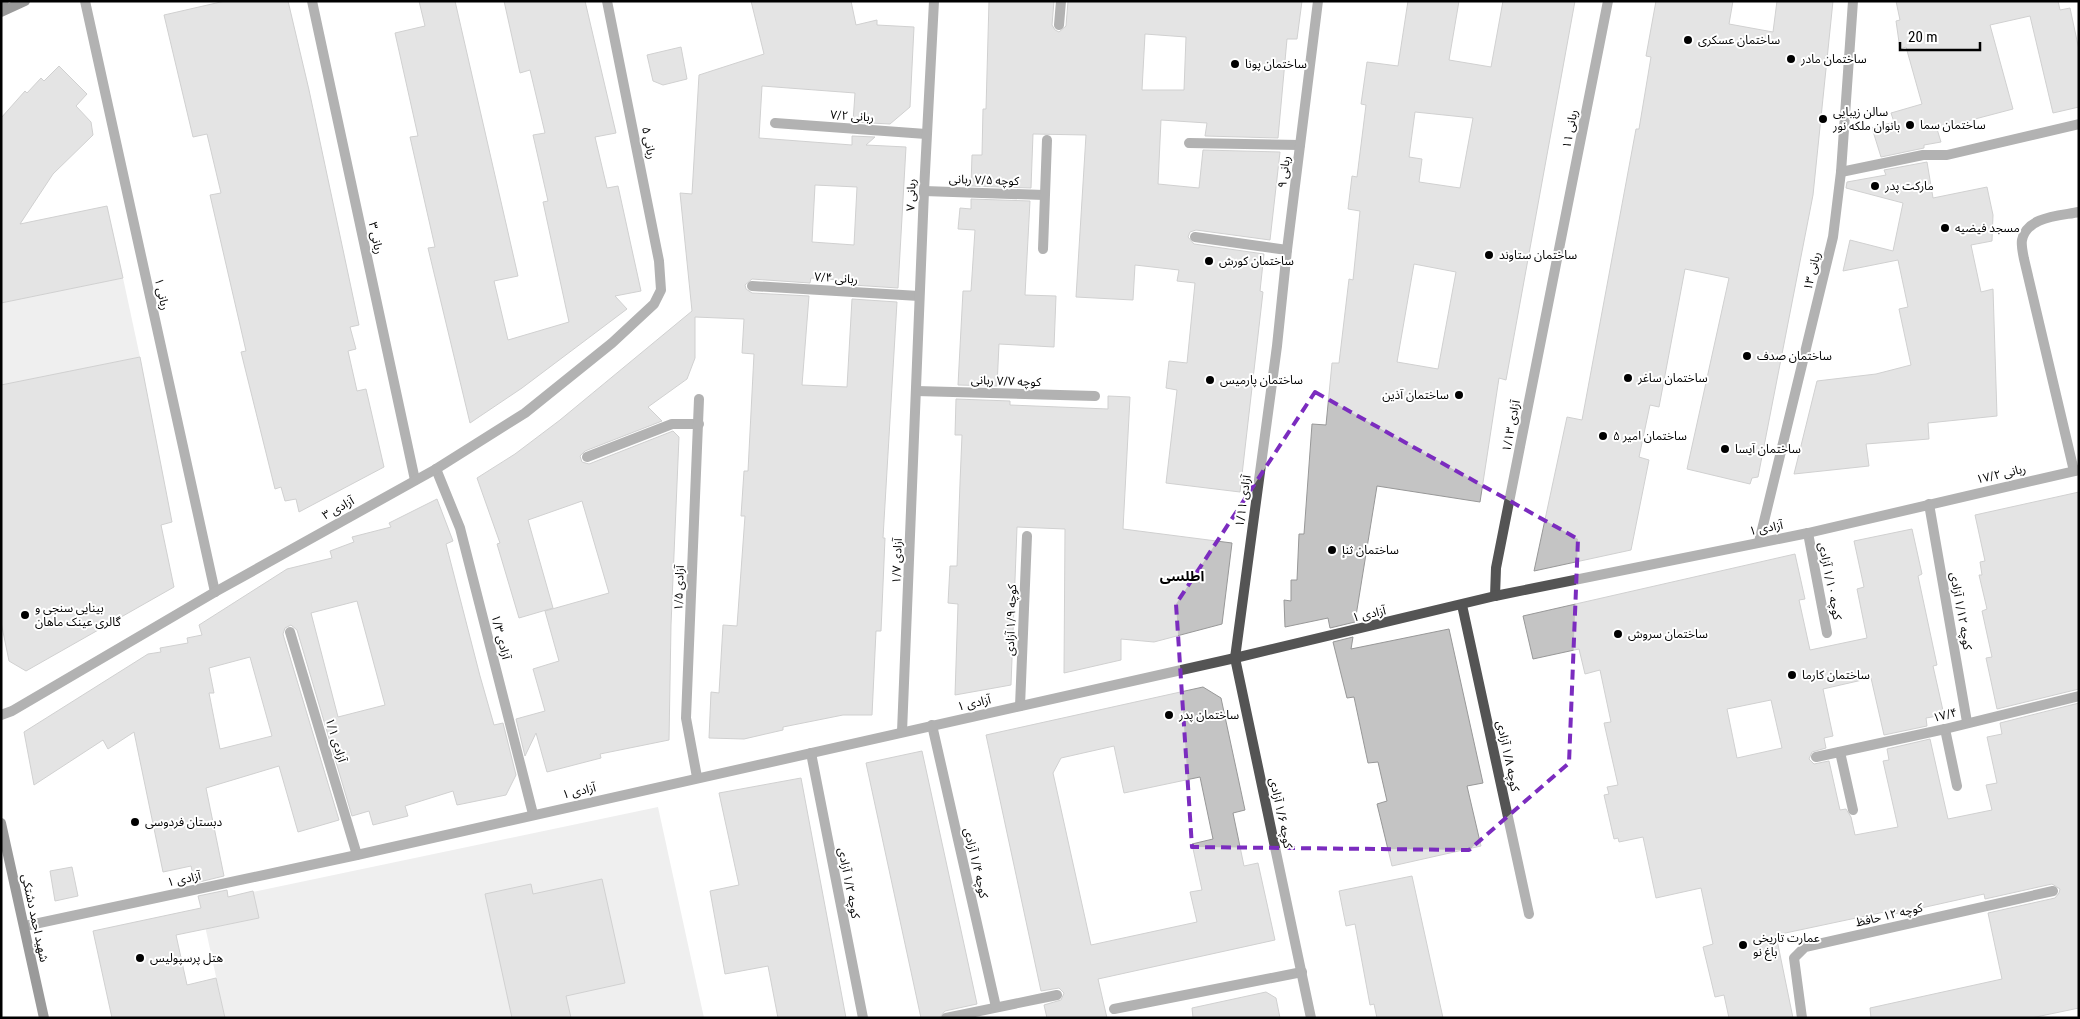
<svg xmlns="http://www.w3.org/2000/svg" width="2080" height="1019" font-family="'Roboto Condensed','Noto Sans Arabic',sans-serif">
<style>
.green{fill:#dbdbdb}
.building{fill:#c4c4c4;stroke:#989898;fill-rule:evenodd}
.lines{fill:none;stroke-linecap:round;stroke-linejoin:round}
.service{stroke:#545454;stroke-width:10}
.minor{stroke:#545454;stroke-width:10}
.secondary{stroke:#212121;stroke-width:10}
.marked{fill:none;stroke:#7b2cbf;stroke-width:4;stroke-dasharray:10 6;stroke-linejoin:round}
.poi-dot{fill:#000;stroke:#fff;stroke-width:2}
.labels{text-anchor:middle;dominant-baseline:central;stroke-width:4;stroke-linejoin:round;paint-order:stroke}
.poi-label{font-size:12px;fill:#000;stroke:#fff;text-anchor:start}
.street-label{font-size:12px;fill:#000;stroke:#fff}
.neighbourhood-label{font-size:14px;font-weight:bold;fill:#000;stroke:#fff}
</style>
<rect width="100%" height="100%" fill="#fff"/>
<g class="green">
<path d="M123,278L140,357L1,385V303Z"/>
<path d="M658,807L704,1018H225L200,903Z"/>
</g>
<g class="building">
<path d="M225,1H288L309,90L359,325L350,327L356,349L348,351L357,391L366,389L384,467L299,512L296,499L285,501L281,487L275,489L241,352L246,351L210,195L221,193L207,134L193,137L164,15Z"/>
<path d="M419,1H455L518,276L494,281L508,340L569,322L543,202L548,201L533,135L545,133L530,70L520,73L504,1H585L616,133L595,137L607,188L618,186L641,291L615,296L627,309L522,388L470,423L428,248L435,247L410,137L418,136L395,33L425,26Z"/>
<path d="M751,1H851L856,25L877,20V25L914,27L910,107L890,124L853,122L855,93L762,86L759,138L852,145V136L875,137L866,145L906,147L898,288L853,285V281L811,278L810,283L752,279L745,285L746,289L752,293L809,296L802,385L847,387L852,299L897,302L883,538H885L881,631H876L872,715H843L783,727V730L744,739L709,738L711,692L719,693L723,625L737,626L745,516H741L744,471H748L754,354L742,353L744,319L695,317V358L687,379L648,407L662,421L585,451L580,456L582,462L589,464L673,431L679,437L671,625L669,740L600,754L601,758L547,772L536,733L525,756L516,719L545,711L533,669L559,661L545,611L609,593L582,501L528,520L553,608L519,618L497,544L500,543L477,478L515,454L560,420L692,311L680,193L692,194L699,75L764,54ZM815,185L857,187L854,245L812,242Z"/>
<path d="M989,1H1054L1052,25L1055,30L1059,32L1066,26L1068,1H1302L1297,39H1287L1278,138L1205,136L1207,123L1161,120L1158,184L1199,188L1203,150L1280,152L1270,240L1196,230L1190,232L1188,237L1194,244L1264,254L1260,291L1263,292L1240,492L1166,483L1177,390L1166,388L1169,361L1187,363L1195,283L1177,281L1179,270L1135,265L1133,300L1076,297L1086,135L1033,134L1031,188L971,186L972,155H982L983,109H986ZM1145,34L1186,37L1184,90H1142Z"/>
<path d="M1408,1H1459L1449,60L1491,67L1503,1H1575L1506,380L1499,378L1480,502L1377,486L1355,622L1330,628L1328,618L1285,627L1284,600L1291,601V580H1297L1299,534H1304L1312,424L1326,425L1332,363H1339L1349,279L1353,280L1360,211L1348,209L1352,176L1357,177L1366,105L1361,104L1367,62L1398,66ZM1415,112L1473,118L1460,188L1419,182L1422,159L1409,157ZM1414,264L1456,272L1438,369L1397,362Z"/>
<path d="M1656,1H1733L1729,24L1773,32L1777,1H1833L1813,195L1758,477L1752,478L1750,484L1687,469L1729,278L1685,269L1659,407L1650,405L1639,457L1649,460L1631,550L1534,571L1567,417L1582,420L1636,129H1639L1651,57L1646,56Z"/>
<path d="M1896,1H2058L2060,10L2070,8L2079,50V107L2053,113L2030,16L1990,25L2013,109L1937,129L1941,142L1924,145V148L1881,157L1872,128L1894,122L1891,113L1922,104L1906,47L1900,49L1896,21L1900,20Z"/>
<path d="M681,47L687,79L663,85L653,81L647,55Z"/>
<path d="M59,66L87,94L76,106L91,122L93,135L53,174L20,224L107,206L123,278L1,303V118L25,91L27,93L41,78L44,81Z"/>
<path d="M1927,162L1933,198L1987,187L1993,215L1992,241L1971,245L1981,292L1993,289L1997,416L1928,423L1929,439L1866,444L1869,466L1794,474L1817,381L1876,374L1911,365L1899,309L1908,307L1898,260L1843,271L1850,240L1893,251L1903,203L1846,188L1847,182L1886,175L1884,170Z"/>
<path d="M971,199L1030,201L1025,295L1056,296L1054,347L999,344L997,386L958,385L963,291H971L975,230L958,229L960,208L971,209Z"/>
<path d="M140,357L172,522L161,525L174,587L26,671L9,661L1,622V385Z"/>
<path d="M1108,396L1130,397L1123,529L1232,543L1222,624L1154,642L1121,639V660L1064,673L1065,529L1017,527L1011,685L955,695L958,604L948,603L950,566H957L960,483L962,435H955L956,399L1010,401V405L1108,409Z"/>
<path d="M2079,492V689L1997,709L1986,658L1992,657L1982,611L1987,609L1979,575H1982L1980,562L1985,561L1975,515Z"/>
<path d="M437,499L453,541L446,544L480,676L494,725L503,723L516,775L506,795L457,805L453,791L405,806L408,816L373,825L369,811L352,816L297,630L291,625L285,628L283,634L339,820L298,832L279,766L206,788L224,876L195,883L191,866L163,872L134,732L108,749L103,740L34,785L24,732L148,654L161,652L160,648L188,643L187,638L202,635L199,625L287,569L332,558L330,551L354,542L352,537L391,527L389,523ZM357,601L385,705L338,717L311,613ZM250,657L272,736L220,749L209,693H214L209,668Z"/>
<path d="M1912,529L1922,574L1918,576L1937,665L1933,666L1944,715L1926,718L1927,726L1884,735L1871,678L1823,689L1833,736L1824,738L1826,748L1812,752L1809,759L1814,764L1829,761L1840,810L1846,809L1851,817L1855,835L1898,827L1883,761L1889,760L1887,749L1930,739L1948,819L1992,810L1986,785L1997,783L1987,737L2002,734L2000,723L2079,703V1008L2031,1018H1871L1870,1008L2002,979L1988,913L2055,898L2059,893L2060,889L2052,884L1985,899L1984,894L1890,915L1889,911L1776,935L1793,1018H1729L1724,995L1715,997L1703,947L1713,944L1701,888L1656,898L1643,837L1619,842L1618,838L1614,839L1604,795L1609,794L1607,787L1618,785L1604,723L1611,722L1600,670L1585,674L1579,649L1533,659L1523,616L1795,554L1805,599L1799,600L1810,650L1867,638L1857,589L1864,587L1854,541ZM1771,700L1782,748L1737,758L1727,709Z"/>
<path d="M1449,629L1483,783L1467,786L1481,846L1392,866L1377,804L1387,801L1378,762L1368,763L1354,697L1347,698L1333,642L1353,637L1351,649Z"/>
<path d="M1203,687L1221,698L1245,810L1233,813L1244,866L1258,863L1275,940L1098,979L1107,1018H1047L1044,1005L1061,1000L1064,993L1059,988L1041,991L986,735ZM1114,746L1124,793L1200,777L1213,839L1192,844L1202,890L1190,892L1197,922L1091,945L1053,773L1061,758Z"/>
<path d="M922,751L977,1004L945,1011L939,1018H921L866,763Z"/>
<path d="M801,778L846,1018H778L768,966L725,974L710,891L739,885L719,793Z"/>
<path d="M72,867L78,896L55,901L50,871Z"/>
<path d="M1412,876L1443,1018H1377L1374,1004L1370,1005L1355,924L1346,926L1339,891Z"/>
<path d="M602,879L625,983L566,996L571,1018H512L485,894L531,884L533,894Z"/>
<path d="M227,890L228,897L253,891L259,918L176,935L187,985L216,978L225,1018H112L93,931L201,908L198,896Z"/>
<path d="M1266,992L1276,998L1280,1018H1193L1192,1008Z"/>
</g>
<g class="lines">
<g class="service">
<path d="M1189,143L1300,145"/>
<path d="M1195,237L1287,250"/>
<path d="M587,457L672,424H699"/>
<path d="M2074,471L2024,259C2023,254 2021,245 2022,240C2027,216 2060,216 2079,212"/>
<path d="M1114,1009L1302,972"/>
<path d="M946,1018L1057,995"/>
</g>
<g class="minor">
<path d="M85,1L215,592"/>
<path d="M312,1L415,480"/>
<path d="M1059,25L1061,1"/>
<path d="M775,123L926,134"/>
<path d="M1841,172L1923,155H1947L2079,124"/>
<path d="M924,191L1044,195"/>
<path d="M1043,249L1047,140"/>
<path d="M752,286L919,296"/>
<path d="M916,391L1095,396"/>
<path d="M436,469L460,528L533,814"/>
<path d="M1929,504L1967,722"/>
<path d="M1808,533L1827,633"/>
<path d="M1759,542L1833,237L1841,172L1853,1"/>
<path d="M1495,596L1496,568L1608,1"/>
<path d="M1462,605L1529,914"/>
<path d="M290,632L357,855"/>
<path d="M1020,706L1027,536"/>
<path d="M1,715L12,711L215,592L436,469L525,413L612,343L654,304L661,290L659,261L607,1"/>
<path d="M932,725L996,1007"/>
<path d="M1945,729L1957,786"/>
<path d="M902,732L924,191L934,1"/>
<path d="M1840,752L1853,810"/>
<path d="M811,753L863,1018"/>
<path d="M1816,757L1945,729L2079,696"/>
<path d="M697,777L686,718L699,399"/>
<path d="M25,926L357,855L1235,658L1495,596L1808,533L2079,470"/>
<path d="M1311,1018L1235,658L1277,346L1287,250L1318,1"/>
<path d="M1802,1018L1794,958L1805,947L2053,891"/>
</g>
<g class="secondary">
<path d="M1,6L4,1"/>
<path d="M1,12L25,1"/>
<path d="M1,823L44,1018"/>
</g>
</g>
<path d="M0 0H2080V1019H0ZM1315,392L1578,539L1569,763L1469,850L1192,847L1176,604Z" fill="#fff" fill-opacity=".55" fill-rule="evenodd"/>
<path class="marked" d="M1315,392L1578,539L1569,763L1469,850L1192,847L1176,604Z"/>
<g class="poi-dot">
<circle cx="1688" cy="40" r="5"/>
<circle cx="1791" cy="59" r="5"/>
<circle cx="1235" cy="64" r="5"/>
<circle cx="1823" cy="119" r="5"/>
<circle cx="1910" cy="125" r="5"/>
<circle cx="1875" cy="186" r="5"/>
<circle cx="1945" cy="228" r="5"/>
<circle cx="1489" cy="255" r="5"/>
<circle cx="1209" cy="261" r="5"/>
<circle cx="1747" cy="356" r="5"/>
<circle cx="1628" cy="378" r="5"/>
<circle cx="1210" cy="380" r="5"/>
<circle cx="1459" cy="395" r="5"/>
<circle cx="1603" cy="436" r="5"/>
<circle cx="1725" cy="449" r="5"/>
<circle cx="1332" cy="550" r="5"/>
<circle cx="25" cy="615" r="5"/>
<circle cx="1618" cy="634" r="5"/>
<circle cx="1792" cy="675" r="5"/>
<circle cx="1169" cy="715" r="5"/>
<circle cx="135" cy="822" r="5"/>
<circle cx="1743" cy="945" r="5"/>
<circle cx="140" cy="958" r="5"/>
</g>
<g class="labels">
<g class="poi-label">
<text x="1698" y="40">ساختمان عسکری</text>
<text x="1801" y="59">ساختمان مادر</text>
<text x="1245" y="64">ساختمان پونا</text>
<text x="1833" y="112">سالن زیبایی<tspan x="1833" dy="14">بانوان ملکه نور</tspan></text>
<text x="1920" y="125">ساختمان سما</text>
<text x="1885" y="186">مارکت پدر</text>
<text x="1955" y="228">مسجد فیضیه</text>
<text x="1499" y="255">ساختمان ستاوند</text>
<text x="1219" y="261">ساختمان کورش</text>
<text x="1757" y="356">ساختمان صدف</text>
<text x="1638" y="378">ساختمان ساغر</text>
<text x="1220" y="380">ساختمان پارمیس</text>
<text x="1449" y="395" text-anchor="end">ساختمان آذین</text>
<text x="1613" y="436">ساختمان امیر ۵</text>
<text x="1735" y="449">ساختمان آیسا</text>
<text x="1342" y="550">ساختمان ثنإ</text>
<text x="35" y="608">بینایی سنجی و<tspan x="35" dy="14">گالری عینک ماهان</tspan></text>
<text x="1628" y="634">ساختمان سروش</text>
<text x="1802" y="675">ساختمان کارما</text>
<text x="1179" y="715">ساختمان پدر</text>
<text x="145" y="822">دبستان فردوسی</text>
<text x="1753" y="938">عمارت تاریخی<tspan x="1753" dy="14">باغ نو</tspan></text>
<text x="150" y="958">هتل پرسپولیس</text>
</g>
<g class="street-label">
<text transform="translate(852 116) rotate(4)">ربانی ۷/۲</text>
<text transform="translate(1570 129) rotate(-79)">ربانی ۱۱</text>
<text transform="translate(649 143) rotate(79)">ربانی ۵</text>
<text transform="translate(1284 172) rotate(-83)">ربانی ۹</text>
<text transform="translate(984 180) rotate(2)">کوچه ۷/۵ ربانی</text>
<text transform="translate(911 195) rotate(-88)">ربانی ۷</text>
<text transform="translate(376 238) rotate(78)">ربانی ۳</text>
<text transform="translate(1812 271) rotate(-76)">ربانی ۱۳</text>
<text transform="translate(836 278) rotate(4)">ربانی ۷/۴</text>
<text transform="translate(162 294) rotate(78)">ربانی ۱</text>
<text transform="translate(1006 381) rotate(2)">کوچه ۷/۷ ربانی</text>
<text transform="translate(1511 426) rotate(-79)">آزادی ۱/۱۳</text>
<text transform="translate(2001 474) rotate(-13)">ربانی ۱۷/۲</text>
<text transform="translate(1243 501) rotate(-82)">آزادی ۱/۱۱</text>
<text transform="translate(338 508) rotate(-29)">۳ آزادی</text>
<text transform="translate(1766 528) rotate(-11)">آزادی ۱</text>
<text transform="translate(897 561) rotate(-88)">آزادی ۱/۷</text>
<text transform="translate(1830 581) rotate(79)">کوچه ۱/۱۰ آزادی</text>
<text transform="translate(679 588) rotate(-88)">آزادی ۱/۵</text>
<text transform="translate(1961 611) rotate(80)">کوچه ۱/۱۲ آزادی</text>
<text transform="translate(1369 614) rotate(-13)">آزادی ۱</text>
<text transform="translate(1011 620) rotate(-88)">کوچه ۱/۹ آزادی</text>
<text transform="translate(501 637) rotate(76)">آزادی ۱/۳</text>
<text transform="translate(974 703) rotate(-13)">آزادی ۱</text>
<text transform="translate(1945 715) rotate(-15)">۱۷/۴</text>
<text transform="translate(336 740) rotate(73)">آزادی ۱/۱</text>
<text transform="translate(1508 756) rotate(78)">کوچه ۱/۸ آزادی</text>
<text transform="translate(579 791) rotate(-13)">آزادی ۱</text>
<text transform="translate(1281 813) rotate(78)">کوچه ۱/۶ آزادی</text>
<text transform="translate(976 863) rotate(77)">کوچه ۱/۴ آزادی</text>
<text transform="translate(184 879) rotate(-12)">آزادی ۱</text>
<text transform="translate(849 883) rotate(79)">کوچه ۱/۲ آزادی</text>
<text transform="translate(1889 915) rotate(-13)">کوچه ۱۲ حافظ</text>
<text transform="translate(35 918) rotate(78)">شهید احمد دشتکی</text>
</g>
<g class="neighbourhood-label">
<text x="1182" y="576">اطلسی</text>
</g>
</g>
<rect width="2080" height="1019" fill="none" stroke="#000000" stroke-width="5"/>
<path d="M1900 42v8h80v-8" fill="none" stroke="#000000" stroke-width="2.5"/>
<text x="1908" y="42" font-size="15" fill="#000000" stroke="#ffffff" stroke-width="4" paint-order="stroke">20 m</text>
</svg>
